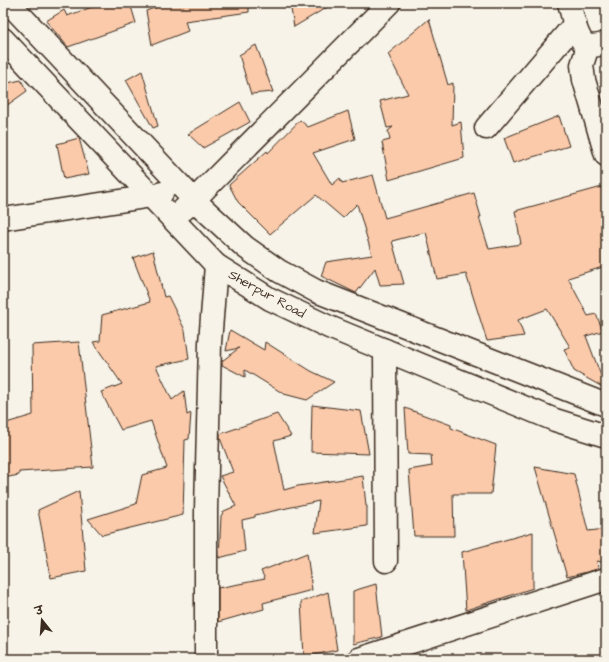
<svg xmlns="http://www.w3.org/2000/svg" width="609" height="662" font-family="'Architects Daughter','Playpen Sans Deva',sans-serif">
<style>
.building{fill:#fbcaaa;stroke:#3b2a1e}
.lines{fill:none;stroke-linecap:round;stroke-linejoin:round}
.minor-casing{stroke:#3b2a1e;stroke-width:25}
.minor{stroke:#f7f3e8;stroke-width:22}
.labels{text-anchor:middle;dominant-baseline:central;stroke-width:4;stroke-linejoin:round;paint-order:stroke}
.street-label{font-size:13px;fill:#3b2a1e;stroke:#f7f3e8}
</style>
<rect width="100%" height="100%" fill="#f7f3e8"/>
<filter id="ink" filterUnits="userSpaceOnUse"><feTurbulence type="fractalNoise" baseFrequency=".025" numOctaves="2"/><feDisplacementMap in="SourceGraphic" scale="8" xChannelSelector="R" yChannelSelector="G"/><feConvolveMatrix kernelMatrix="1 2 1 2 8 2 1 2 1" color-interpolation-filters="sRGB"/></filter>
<g filter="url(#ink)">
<g class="building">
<path d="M103,3H130L136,23L68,47L46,21L64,10L67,16Z"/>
<path d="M167,3H249V12L185,21L188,31L152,45L146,11Z"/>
<path d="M290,3H334L294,27Z"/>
<path d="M429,19L448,85L453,83L452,125L461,122L464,158L389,180L382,142L390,140L388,131L393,127L387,128L380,101L408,94L388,54Z"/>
<path d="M256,45L273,92L251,94L239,55Z"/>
<path d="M142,71L158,126L153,128L126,80Z"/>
<path d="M21,80L27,91L6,106L3,95V84Z"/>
<path d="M240,102L250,122L203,148L188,134Z"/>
<path d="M348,111L355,139L313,153L332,185L340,178L342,183L373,175L385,218L474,193L481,217H479L489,249L521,244L515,211L602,187L606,207V266L568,278L588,316L596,314L603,331L586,336L606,389L574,371L564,349L570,347L547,309L518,320L524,336L487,341L466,274L437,279L426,232L392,241L404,284L380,285L375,268L356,293L321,276L326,262L372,255L357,204L343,218L316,195L270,234L238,202L229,185L267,151L268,153L300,120L308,127Z"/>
<path d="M559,116L569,146L513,163L504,138Z"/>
<path d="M79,138L89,174L64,179L57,144Z"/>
<path d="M153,251L164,297L168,296L185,330L189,359L156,366L172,400L184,391L187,415L191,413L189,439L185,440L183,515L102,535L88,519L136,504L142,475L167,468L151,421L121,430L101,392L122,384L93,342L100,341L102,315L150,302L133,258Z"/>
<path d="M230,330L264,350L265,342L311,371L334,382L307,400L284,394L245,370V377L222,365V361L239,348L226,351Z"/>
<path d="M79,342L93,467L19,472V475L3,478V424L33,415L32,345Z"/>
<path d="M312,405L361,411L369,454L311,452Z"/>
<path d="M405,408L451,425V428L496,445L491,494H453L454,536H414L409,470L432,466L431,455L408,454Z"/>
<path d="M277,414L291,436L274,441L284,490L298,486L363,476L366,506H367V526L315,533L319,501L255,515V517L242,520L245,551L219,558L221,516L224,511L236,506L220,476L233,472L220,438V434Z"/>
<path d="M535,467L574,474L588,531L606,529V563L597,561L598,569L567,577Z"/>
<path d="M79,491L86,571L51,578L38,510Z"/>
<path d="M533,532V588L466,610L462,552Z"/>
<path d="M307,553L312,590L263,603L264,609L218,622V588L265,579L261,571Z"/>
<path d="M376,584L382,637L353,644V591Z"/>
<path d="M328,592L337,650L304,657L301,602Z"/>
</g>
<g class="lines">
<defs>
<g id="minor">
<path d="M9,3L194,200L245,247L279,271L316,291L606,405"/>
<path d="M569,3C572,13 577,42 587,45C593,47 600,45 606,43"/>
<path d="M3,39L216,265L270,299L329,327L555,420L606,436"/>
<path d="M588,46L582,65L584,80L606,155"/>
<path d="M486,128L575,24"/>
<path d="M183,210L194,200L389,3"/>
<path d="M3,219L152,196L162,193"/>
<path d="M385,350L386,561"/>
<path d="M206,659V510L210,343L216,265"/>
<path d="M359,659L606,579"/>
</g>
</defs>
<use href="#minor" class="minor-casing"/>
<use href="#minor" class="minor"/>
</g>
</g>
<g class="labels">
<g class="street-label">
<text transform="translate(267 294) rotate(29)">Sherpur Road</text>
</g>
</g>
<rect width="609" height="662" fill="none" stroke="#f7f3e8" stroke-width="16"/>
<rect x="8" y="8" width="593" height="646" fill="none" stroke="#3b2a1e" stroke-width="1.5" filter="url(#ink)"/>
<g transform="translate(42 620) rotate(343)" stroke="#f7f3e8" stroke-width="3" paint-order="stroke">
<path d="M0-3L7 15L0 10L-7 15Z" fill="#3b2a1e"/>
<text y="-6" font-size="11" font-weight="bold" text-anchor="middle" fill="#3b2a1e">उ</text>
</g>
</svg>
